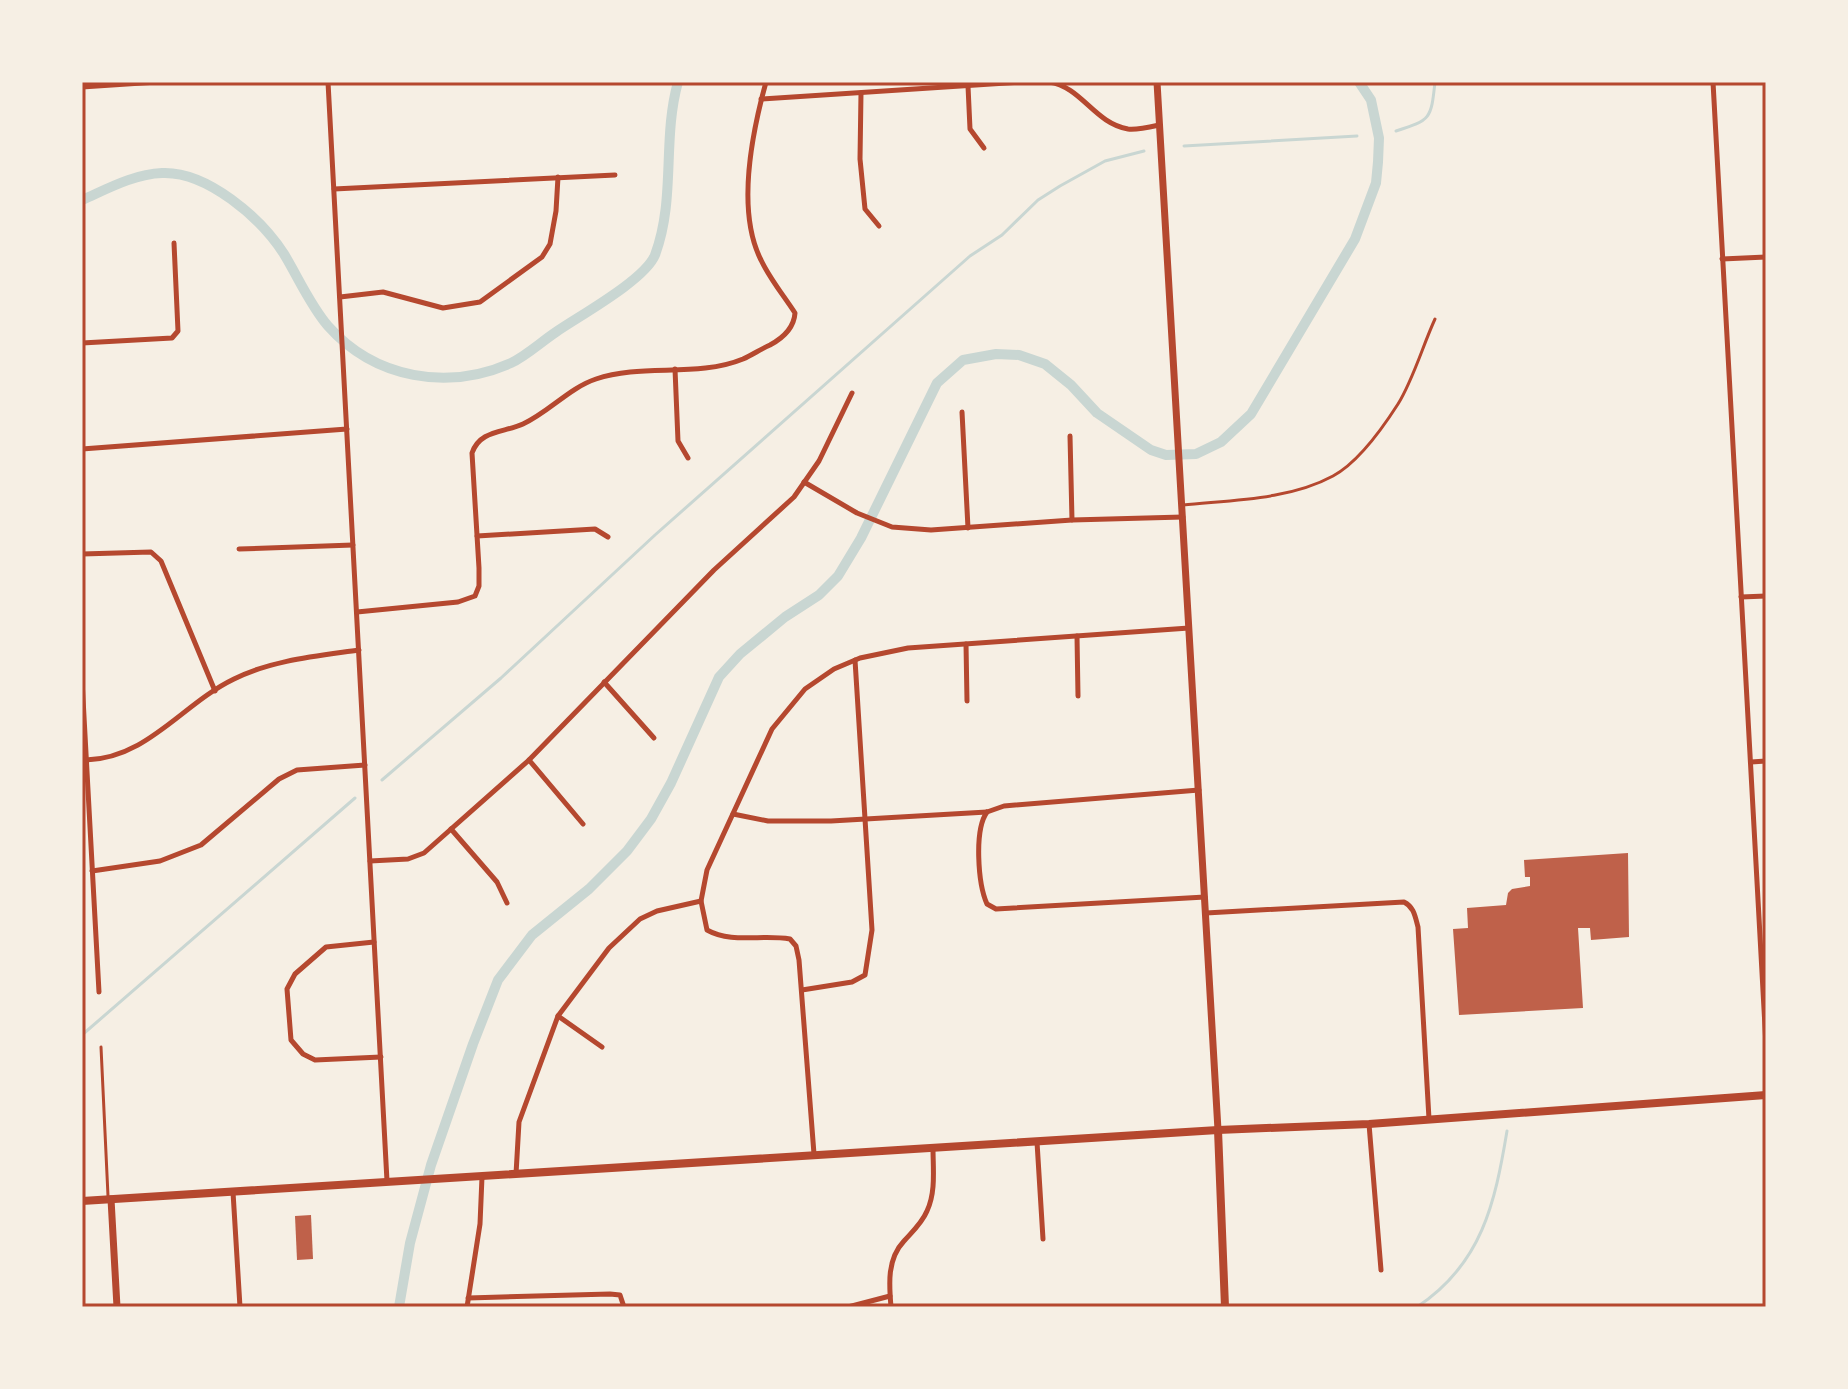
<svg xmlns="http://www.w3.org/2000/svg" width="1848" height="1389" font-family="'PT Sans Narrow',sans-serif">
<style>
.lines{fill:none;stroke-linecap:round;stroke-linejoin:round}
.stream{stroke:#c9d6d2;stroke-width:3}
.canal{stroke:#c9d6d2;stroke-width:10}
.building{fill:#bf614a}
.service{stroke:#b5482f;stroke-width:3}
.minor{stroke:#b5482f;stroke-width:5}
.tertiary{stroke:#b5482f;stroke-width:7}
.secondary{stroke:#b5482f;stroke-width:8}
.neatline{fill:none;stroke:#b5482f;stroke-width:3}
</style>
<rect width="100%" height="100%" fill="#f6efe4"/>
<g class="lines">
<g class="stream">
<path d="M1396,131C1431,120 1431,119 1435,82"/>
<path d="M1184,146L1357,136"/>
<path d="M382,780L501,678L655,535L970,256L1002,235L1038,200L1060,186L1105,161L1144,151"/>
<path d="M82,1035L355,798"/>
<path d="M1417,1307C1482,1264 1495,1203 1507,1131"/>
</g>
<g class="canal">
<path d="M82,200C107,189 134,174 162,173C207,171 261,218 284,254C298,277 310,305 328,326C375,379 448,391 511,363C526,356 541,342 556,332C579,316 645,280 655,255C676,199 662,139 678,82"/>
<path d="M399,1307L410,1243L431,1165L473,1044L498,980L532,935L589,889L627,851L651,819L671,783L719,677L740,654L785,617L819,595L838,576L861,538L937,383L963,360L996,354L1019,355L1045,364L1071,385L1097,413L1151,450L1166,455L1196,454L1221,442L1251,414L1355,239L1376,183L1378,162L1379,138L1371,100L1359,82"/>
</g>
</g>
<g class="building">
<path d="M1628,853L1629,937L1591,940L1590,928H1578L1583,1008L1459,1015L1453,929L1468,928L1467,908L1506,905L1508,893L1512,889L1530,886V877H1525L1524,860Z"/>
<path d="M311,1215L313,1259L297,1260L295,1216Z"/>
</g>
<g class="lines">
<g class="service">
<path d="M1183,505C1231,500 1289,500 1333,476C1359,462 1382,429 1398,404C1413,380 1423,345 1435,319"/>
<path d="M101,1047L108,1196"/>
</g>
<g class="minor">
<path d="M328,82L387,1181"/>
<path d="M1049,82C1082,87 1094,123 1128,129C1137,130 1150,127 1159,125"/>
<path d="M1713,82L1766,1045"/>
<path d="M968,86L970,129L984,148"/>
<path d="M82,87L157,82"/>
<path d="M861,93L860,159L865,209L879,226"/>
<path d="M761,99L1023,82"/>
<path d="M334,189L615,175"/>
<path d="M1722,259L1766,257"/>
<path d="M340,297L383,292L443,308L480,302L542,257L550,244L556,211L558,177"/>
<path d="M82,343L172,338L178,331L174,243"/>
<path d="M675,369L678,441L688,458"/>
<path d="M962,412L968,528"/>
<path d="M1070,436L1072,520"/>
<path d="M82,449L347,429"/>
<path d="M804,482L857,513L892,527L931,530L1072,520L1183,517"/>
<path d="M477,536L595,529L608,537"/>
<path d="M239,549L353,545"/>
<path d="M82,554L151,552L161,561L215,691"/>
<path d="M1741,597L1766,596"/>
<path d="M357,612L458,602L475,596L479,586V568L472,453C480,430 503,433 523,424C549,412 569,388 596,379C642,363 697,378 743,359C752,355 761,349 770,345C783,338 794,328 795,313C784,296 770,279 761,260C736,211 752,133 766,82"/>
<path d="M1077,636L1078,696"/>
<path d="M966,644L967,701"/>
<path d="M82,680L99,992"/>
<path d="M604,682L654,738"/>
<path d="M86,760C148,758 182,704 234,679C272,660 317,656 359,650"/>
<path d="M529,760L583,824"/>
<path d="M1751,762L1766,761"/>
<path d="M987,812C974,830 978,884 987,904L996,909L1205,897"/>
<path d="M733,814L768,821H831L987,812L1004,806L1199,790"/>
<path d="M451,829L497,882L507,903"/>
<path d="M370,861L408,859L424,853L529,760L714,570L794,497L819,461L852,393"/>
<path d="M92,871L160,861L201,845L279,779L297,770L365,765"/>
<path d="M1206,913L1404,902C1414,907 1415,916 1418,927L1429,1119"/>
<path d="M374,942L326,947L295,974L287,989L291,1040L303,1054L315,1060L381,1057"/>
<path d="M802,990L852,982L865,975L872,930L855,660"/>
<path d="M558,1016L602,1047"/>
<path d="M1369,1124L1381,1270"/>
<path d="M1037,1142L1043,1239"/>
<path d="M814,1154L799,960L796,946L790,939C762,934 732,944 707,930L701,901L707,870L772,729L805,689L834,669L860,658L908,648L1189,628"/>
<path d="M516,1174L519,1122L558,1016L609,948L640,919L657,911L701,901"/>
<path d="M233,1192L240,1307"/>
<path d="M468,1298L610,1294L620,1295L624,1307"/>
<path d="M467,1307L480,1224L482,1177"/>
<path d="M848,1307L890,1296"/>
<path d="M891,1307C889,1284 887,1259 904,1241C913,1231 922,1223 927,1211C936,1192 933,1169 933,1148"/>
</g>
<g class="tertiary">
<path d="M1157,82L1218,1130"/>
<path d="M111,1199L117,1307"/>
</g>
<g class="secondary">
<path d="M1218,1130L1225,1307"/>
<path d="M82,1201L1218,1130L1369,1124L1766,1095"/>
</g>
</g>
<rect width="1848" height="1389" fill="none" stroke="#f6efe4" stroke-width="168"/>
<rect x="84" y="84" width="1680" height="1221" class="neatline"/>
</svg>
